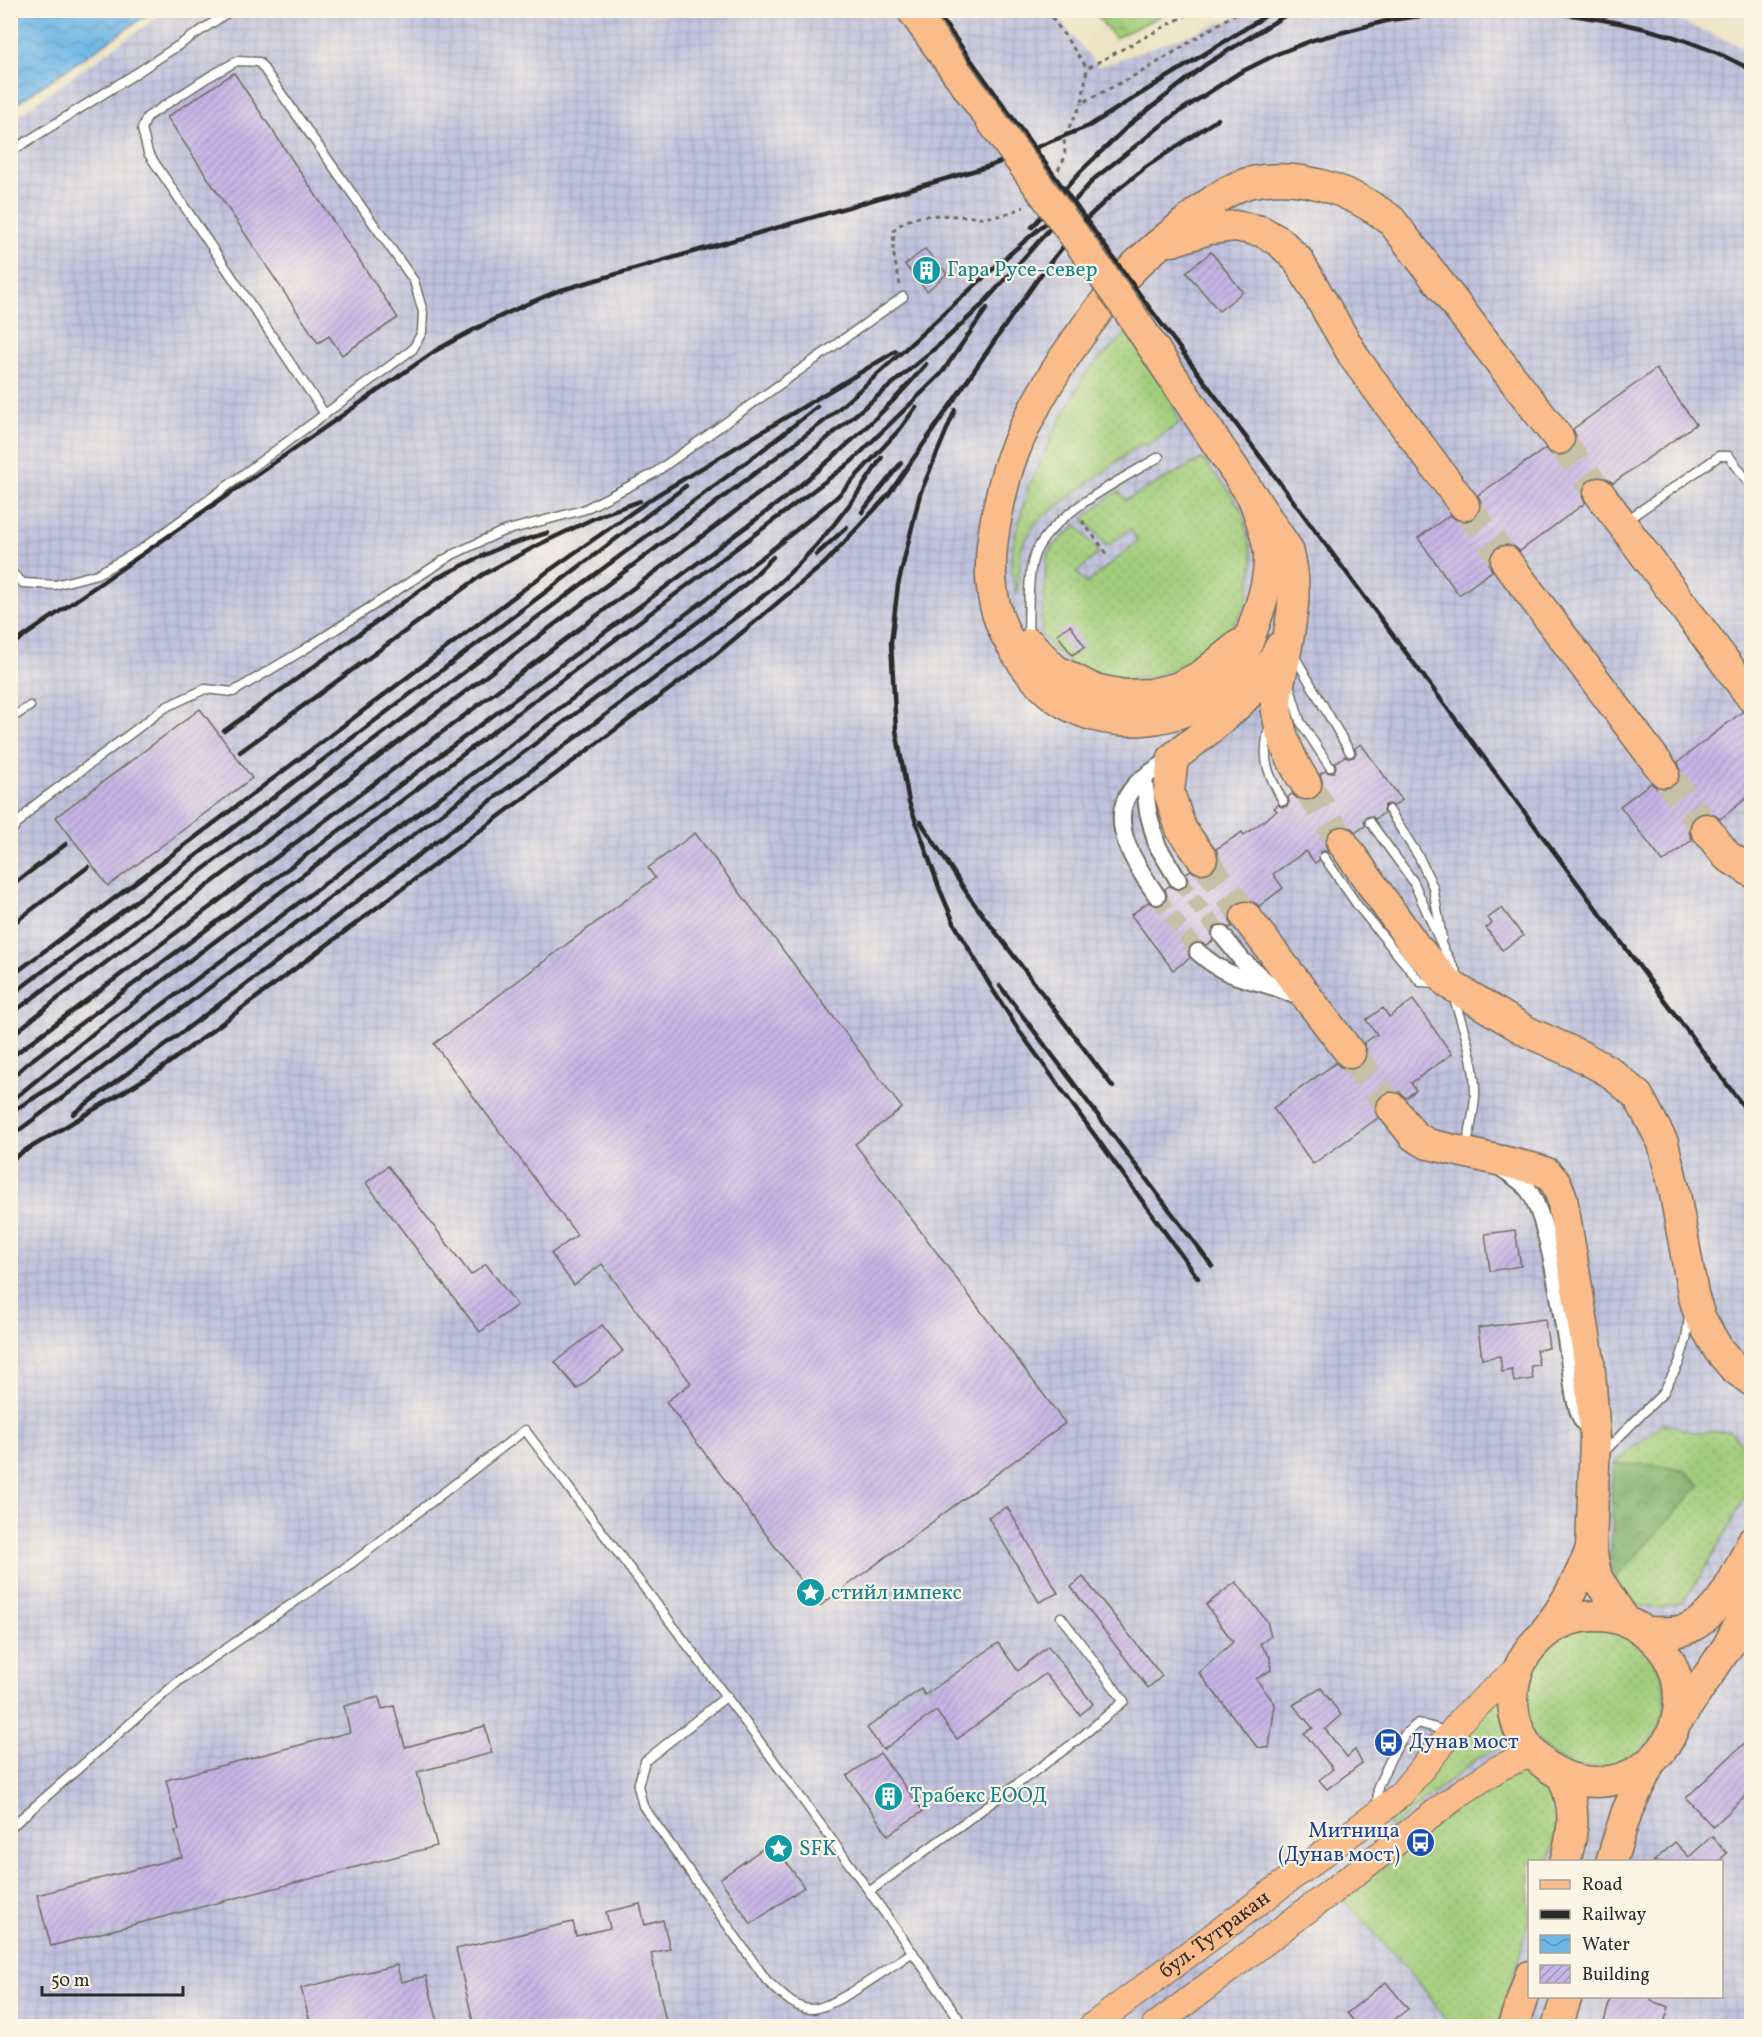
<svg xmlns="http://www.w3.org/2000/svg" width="1762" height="2037" font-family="Vollkorn,serif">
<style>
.industrial{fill:url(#industrial-grid);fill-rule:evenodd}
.grass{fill:url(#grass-dots);stroke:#667c53;stroke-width:1.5}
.forest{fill:url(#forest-crowns);stroke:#566e4b;stroke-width:1.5}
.wetland{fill:url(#wetland-marsh);stroke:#667c53;stroke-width:1.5}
.water{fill:url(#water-waves);stroke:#4d7189;stroke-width:1.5}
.building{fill:url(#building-hatch)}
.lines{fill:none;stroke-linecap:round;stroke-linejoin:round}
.street-tunnel{stroke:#c7bfa6;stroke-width:16;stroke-dasharray:16 8;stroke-linecap:butt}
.highway-tunnel{stroke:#c7bfa6;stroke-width:30;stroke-dasharray:30 15;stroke-linecap:butt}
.lane-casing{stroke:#6f6c61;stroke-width:11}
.street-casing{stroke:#6f6c61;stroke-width:20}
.primary-casing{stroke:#6f6c61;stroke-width:28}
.highway-casing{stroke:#6f6c61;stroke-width:33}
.path{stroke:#6f6c61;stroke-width:3;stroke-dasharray:4.5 4.5;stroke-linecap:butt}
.lane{stroke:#fff;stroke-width:8}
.street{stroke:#fff;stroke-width:16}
.primary{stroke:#f9bc8a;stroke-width:26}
.highway{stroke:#f9bc8a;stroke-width:30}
.rail{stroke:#2b2b2b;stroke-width:4.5}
.highway-bridge-casing{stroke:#6f6c61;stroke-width:33;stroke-linecap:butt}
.highway-bridge{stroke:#f9bc8a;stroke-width:30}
.labels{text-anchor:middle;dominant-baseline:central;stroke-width:4.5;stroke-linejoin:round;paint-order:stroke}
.culture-label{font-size:21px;fill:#0d838f;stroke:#fcf5e5;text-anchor:start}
.transit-label{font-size:21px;fill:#164399;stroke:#fcf5e5;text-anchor:start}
.street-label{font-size:21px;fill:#2b2b2b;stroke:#fcf5e5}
</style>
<defs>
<pattern id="industrial-grid" width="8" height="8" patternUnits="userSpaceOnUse" patternTransform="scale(1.5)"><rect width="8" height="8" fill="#c0c2dd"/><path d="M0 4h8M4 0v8" fill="none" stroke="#a5a7be"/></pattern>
<pattern id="grass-dots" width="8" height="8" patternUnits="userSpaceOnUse" patternTransform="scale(1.5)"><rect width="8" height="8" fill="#a1cd7b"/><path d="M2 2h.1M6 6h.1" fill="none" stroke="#8bb06a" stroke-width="1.8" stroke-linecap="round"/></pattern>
<pattern id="forest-crowns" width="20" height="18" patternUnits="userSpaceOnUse" patternTransform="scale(1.5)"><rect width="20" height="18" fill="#80b06b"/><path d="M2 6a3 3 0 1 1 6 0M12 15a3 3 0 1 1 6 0" fill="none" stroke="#698f58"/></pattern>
<pattern id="wetland-marsh" width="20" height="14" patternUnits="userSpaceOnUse" patternTransform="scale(1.5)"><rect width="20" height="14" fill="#a1cd7b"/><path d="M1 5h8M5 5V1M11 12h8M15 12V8" fill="none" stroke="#8bb06a"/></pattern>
<pattern id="water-waves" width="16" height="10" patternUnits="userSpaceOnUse" patternTransform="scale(1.5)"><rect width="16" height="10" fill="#6fb7e7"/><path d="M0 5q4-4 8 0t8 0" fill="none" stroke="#5b95bb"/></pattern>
<pattern id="building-hatch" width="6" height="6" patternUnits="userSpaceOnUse" patternTransform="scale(1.5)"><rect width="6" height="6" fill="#c7b5e6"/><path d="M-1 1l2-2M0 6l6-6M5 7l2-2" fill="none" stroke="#a293bb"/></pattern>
</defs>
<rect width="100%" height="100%" fill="#fcf5e5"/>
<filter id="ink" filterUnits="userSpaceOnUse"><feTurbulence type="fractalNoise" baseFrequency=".0167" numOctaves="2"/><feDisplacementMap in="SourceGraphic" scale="12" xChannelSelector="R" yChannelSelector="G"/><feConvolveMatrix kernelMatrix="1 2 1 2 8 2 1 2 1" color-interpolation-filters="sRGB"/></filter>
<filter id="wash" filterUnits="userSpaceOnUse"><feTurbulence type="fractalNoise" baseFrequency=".008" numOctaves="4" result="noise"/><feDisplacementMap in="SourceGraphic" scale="24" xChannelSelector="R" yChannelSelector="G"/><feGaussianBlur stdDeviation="1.35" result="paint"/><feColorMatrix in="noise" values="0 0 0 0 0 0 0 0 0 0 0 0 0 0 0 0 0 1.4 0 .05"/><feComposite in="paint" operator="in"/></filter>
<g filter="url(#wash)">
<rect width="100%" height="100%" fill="#eee4c5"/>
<path class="industrial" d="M167,10L1052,11L1098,67L1255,11L1652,10L1751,50V2026H11L10,121ZM1530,1862H1722V1996H1530Z"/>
<g class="grass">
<path d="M1128,332L1164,379L1179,423L1147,446L1142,443L1036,522L1022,546L1017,595L1011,568L1012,548L1028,489L1051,438L1083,378L1097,361Z"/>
<path d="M1202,459L1225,486L1242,510L1253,560L1247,603L1224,639L1191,663L1149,678H1116L1080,669L1052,649L1041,633L1047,556L1053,546L1077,525L1099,553L1077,572L1086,584L1138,541L1130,529L1107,546L1084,518L1118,491L1126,500Z"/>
<path d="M1663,1423L1694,1432L1729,1431L1745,1446L1751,1440V1482L1730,1526L1700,1577L1682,1602L1660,1609L1640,1606L1624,1596L1615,1579L1656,1465L1614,1464Z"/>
<circle cx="1594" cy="1697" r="71"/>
<path d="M1501,1697L1505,1700L1506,1720L1514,1743L1513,1747L1497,1749L1478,1758L1391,1828L1385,1821L1437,1756Z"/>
<path d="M1532,1771C1540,1775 1550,1782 1554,1790C1562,1809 1555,1843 1549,1861L1530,1862L1529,1923L1498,2026H1450C1420,1980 1381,1939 1342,1899L1456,1808L1515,1772Z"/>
</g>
<path class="forest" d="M1614,1464L1656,1465L1685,1471L1700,1485L1615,1579L1609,1565L1612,1530L1611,1484Z"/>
<path class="wetland" d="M1093,11H1171L1115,38Z"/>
<path class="water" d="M11,10H153V11L11,107Z"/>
<g id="blocks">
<g class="building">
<path d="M234,73L398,318L342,355L329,336L318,343L167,117Z"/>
<path d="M925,249L947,274L927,291L905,265Z"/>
<path d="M1211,252L1243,292L1219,311L1186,272Z"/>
<path d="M1656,369L1696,424L1613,483L1605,477L1596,476L1589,479L1583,487L1582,496L1585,503L1520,551L1512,545L1503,544L1496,547L1490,555L1489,564L1492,571L1459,595L1418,538L1450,515L1458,521L1465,522L1474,519L1480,511L1481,502L1478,495L1545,449L1553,455L1562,456L1569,453L1575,445L1576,436L1573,429Z"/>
<path d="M1070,625L1085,647L1072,655L1057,634Z"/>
<path d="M200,709L252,778L108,886L56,817Z"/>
<path d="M1742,712L1752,715V794L1720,819L1712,813L1704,812L1696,815L1690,823L1689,832L1692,840L1663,862L1620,806L1651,783L1657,788L1665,789L1675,785L1680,779L1681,771L1678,762Z"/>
<path d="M1361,744L1402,800L1394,806L1389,804L1385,805L1383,810L1384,813L1375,819L1372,816L1367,817L1364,820L1365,826L1356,832L1350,827L1341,825L1332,828L1326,835L1325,843L1328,852L1324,851L1320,852L1319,860L1315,863L1306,851L1273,874L1283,888L1259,906L1252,901L1243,900L1236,903L1230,911L1229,919L1232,927L1230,928L1220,924L1215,926L1211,931L1213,941L1206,945L1199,942L1190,945L1188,951L1190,958L1173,970L1131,915L1148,902L1157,906L1163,904L1167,896L1165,889L1169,886L1178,890L1184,889L1188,880L1186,873L1191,870L1196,874L1203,875L1213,872L1218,864L1219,857L1216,849L1242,832L1244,835L1277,811L1274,808L1278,805L1282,807L1287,806L1289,802L1288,797L1292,794L1298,799L1306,801L1316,798L1321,792L1323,784L1320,774L1325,771L1330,773L1334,772L1336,767L1335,763L1345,756L1349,758L1354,757L1356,753L1355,748Z"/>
<path d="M695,833L902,1108L855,1144L1065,1423L820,1606L666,1402L691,1383L602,1264L574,1285L551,1254L577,1235L434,1044L655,878L648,868Z"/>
<path d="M1502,908L1523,936L1502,950L1486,928L1492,923L1488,918Z"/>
<path d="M1413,1000L1452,1054L1411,1083L1416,1090L1406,1098L1399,1092L1390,1091L1381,1095L1376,1102L1375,1110L1378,1118L1313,1164L1273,1108L1336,1063L1343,1069L1352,1070L1361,1066L1366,1059L1367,1051L1364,1043L1377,1034L1366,1020L1383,1008L1389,1017Z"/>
<path d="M388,1166L471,1275L486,1264L517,1305L480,1332L366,1183Z"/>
<path d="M1515,1230L1521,1266L1490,1271L1485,1234Z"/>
<path d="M1545,1319L1549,1348L1536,1350L1539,1365L1531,1366L1533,1379L1514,1382L1512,1370L1502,1372L1500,1356L1482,1359L1478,1328Z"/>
<path d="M602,1325L623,1351L577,1389L555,1362Z"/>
<path d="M1007,1507L1058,1593L1039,1602L988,1517Z"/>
<path d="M1083,1577L1162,1676L1148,1688L1071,1587Z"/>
<path d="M1236,1582L1267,1621L1271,1636L1260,1644L1270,1657L1271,1670L1256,1679L1275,1704L1269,1748L1257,1747L1199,1673L1233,1642L1206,1605Z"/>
<path d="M998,1643L1018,1671L1048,1646L1093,1704L1080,1715L1045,1674L957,1739L936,1711L883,1750L867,1728L921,1689L925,1695Z"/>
<path d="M1321,1688L1341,1715L1325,1729L1347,1757L1355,1750L1362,1763L1327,1789L1319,1780L1333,1769L1304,1733L1313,1728L1293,1705Z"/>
<path d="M379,1697L382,1709L394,1706L405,1747L485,1726L492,1753L417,1772L437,1846L51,1946L37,1895L182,1857L175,1831L179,1830L166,1780L350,1732L344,1706Z"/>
<path d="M1752,1736V1790L1713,1827L1686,1798Z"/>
<path d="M880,1753L923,1811L888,1835L847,1776Z"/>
<path d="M1712,1836L1727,1853L1718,1862H1653L1675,1842L1689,1857Z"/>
<path d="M772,1842L804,1887L751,1924L720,1879Z"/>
<path d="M640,1904L645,1925L663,1920L670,1949L651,1953L667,2026H474L456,1949L573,1922L576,1936L610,1928L606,1912Z"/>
<path d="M397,1965L401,1982L426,1976L439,2026H311L301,1988Z"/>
<path d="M1386,1982L1408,2009L1386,2026H1358L1347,2013Z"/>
<path d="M1611,1996H1653L1651,2001L1669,2007L1663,2026H1603Z"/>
</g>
</g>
</g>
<g filter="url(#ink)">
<use href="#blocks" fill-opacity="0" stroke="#6f6c61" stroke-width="1.5"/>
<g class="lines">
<g class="street-tunnel">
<path d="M1178,880L1221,934"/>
<path d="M1157,896L1198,952"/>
</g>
<g class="highway-tunnel">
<path d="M1559,439L1599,493"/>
<path d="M1464,505L1506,561"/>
<path d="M1664,772L1706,829"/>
<path d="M1306,784L1342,842"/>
<path d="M1202,858L1246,917"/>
<path d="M1350,1053L1392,1108"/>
</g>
<defs>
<g id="lane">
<path d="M10,152L135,74L232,10"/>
<path d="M10,339V370"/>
<path d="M1627,520L1719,456H1729L1752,487"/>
<path d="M10,571L23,583L55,585L97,574L142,549L413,349L422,332L423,312L414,281L259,62L237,61L207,78L147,117L142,129L148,153L325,414"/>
<path d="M1028,639C1029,616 1027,577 1034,556C1050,514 1121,480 1159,457"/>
<path d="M1295,657L1350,752"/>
<path d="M1290,688L1300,721L1330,767"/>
<path d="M10,719L30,706"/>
<path d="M1269,728C1261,760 1268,774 1283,801"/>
<path d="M1389,810L1419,857L1433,887L1442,938"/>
<path d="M1370,822L1413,881L1443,948L1458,975"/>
<path d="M10,832L35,805L166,707L205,689L233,692L302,651L452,555L501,532L583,510L653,474L903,297"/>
<path d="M1324,857L1358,906L1420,982L1437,983"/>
<path d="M1453,996C1463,1026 1475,1061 1475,1092C1475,1111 1470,1129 1466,1148"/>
<path d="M1601,1455L1663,1393L1679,1363L1686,1340L1689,1316"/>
<path d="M727,1696L645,1761L638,1786L643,1806L767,1981C780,1992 793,2008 810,2009C833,2010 892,1965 913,1952"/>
<path d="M1377,1806L1378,1786L1391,1758L1405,1734L1418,1723L1446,1731"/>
<path d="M10,1828L180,1680L352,1563L525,1430C674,1627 824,1823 964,2026"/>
<path d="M870,1891L1075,1742L1124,1701L1061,1617"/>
</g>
<g id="street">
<path d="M1144,779L1148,812L1157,845L1178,880"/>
<path d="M1157,896C1138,868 1105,823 1132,789C1142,776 1160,767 1173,758"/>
<path d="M1221,934L1242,960L1269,984"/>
<path d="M1198,952C1225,976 1238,976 1271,986C1282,989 1292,994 1303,999"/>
<path d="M1500,1167C1508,1173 1519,1179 1526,1187C1549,1212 1564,1328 1570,1365C1573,1383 1574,1407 1584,1423"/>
</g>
<g id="primary">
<path id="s1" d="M1092,2026L1377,1814L1401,1794L1464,1717L1518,1668"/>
<path d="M1155,2026L1462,1792L1499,1768L1532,1753"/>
</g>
<g id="highway">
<path d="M1172,241L1209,229L1235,226L1261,231L1280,242L1298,260L1356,360L1464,505"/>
<path d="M1130,313L1288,550C1300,590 1290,627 1283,667C1280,679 1276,692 1276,703C1278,733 1290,759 1306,784"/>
<path d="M1599,493L1752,698"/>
<path d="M1253,497C1259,515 1267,534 1269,553C1270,576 1263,600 1255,622C1247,645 1239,671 1220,689C1180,725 1113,730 1066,704C1043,691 1024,667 1011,644C986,603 988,559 997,514C1001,495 1005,475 1012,457C1032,404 1064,355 1098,311C1109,297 1119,282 1131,270C1146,254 1163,241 1180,227C1200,211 1223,190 1248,183C1299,171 1351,190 1391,220L1559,439"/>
<path d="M1506,561L1664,772"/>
<path d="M1030,644L1054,669L1093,689L1124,695L1150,694L1177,688L1201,676L1239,645"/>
<path d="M1706,829L1727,856L1752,872"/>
<path d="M1342,842L1415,946L1449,984L1528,1032L1581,1056L1610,1072L1638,1096L1663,1143L1674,1188L1693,1294L1700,1317L1718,1349L1734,1368L1752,1381"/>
<path d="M1202,858L1181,829L1169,792L1173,758C1213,726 1258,696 1280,647"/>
<path d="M1246,917L1350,1053"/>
<path d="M1392,1108L1414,1136L1428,1144L1536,1169L1547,1173L1556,1183L1562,1198L1589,1360L1595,1438L1591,1549L1597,1578L1624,1619"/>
<circle cx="1596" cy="1699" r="83"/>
<path d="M1546,1630C1566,1605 1579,1579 1591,1549"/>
<path d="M1647,1632C1661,1632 1676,1634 1689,1628C1721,1613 1738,1572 1752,1542"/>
<path d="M1678,1720L1728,1646L1752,1598"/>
<path d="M1562,1775C1576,1807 1575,1828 1565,1862"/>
<path d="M1611,1862L1627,1811L1650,1763"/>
<path d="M1513,2026L1530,1976"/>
<path d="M1557,2026L1567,1996"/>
</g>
</defs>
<use href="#lane" class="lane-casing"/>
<use href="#street" class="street-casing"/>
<use href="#primary" class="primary-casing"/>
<use href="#highway" class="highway-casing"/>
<g class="path">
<path d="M1047,10L1087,68"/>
<path d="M1196,10L1087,68L1082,103L1147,69L1241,10"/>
<path d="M1058,170L1065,157L1064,137L1082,103"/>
<path d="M900,285L893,251L894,230C918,206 958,219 988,217C1000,217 1012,212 1024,207"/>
<path d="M1082,521L1108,555"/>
</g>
<use href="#lane" class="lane"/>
<use href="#street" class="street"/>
<use href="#primary" class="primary"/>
<use href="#highway" class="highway"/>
<g class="rail">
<path d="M935,10L1146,303L1752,1118"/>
<path d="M1524,10C1585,15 1648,25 1705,48C1721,54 1736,62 1752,70"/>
<path d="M1032,227L1081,171L1129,125L1205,65L1294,10"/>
<path d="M955,410L920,494L898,585L891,643L896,730L909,802L940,890L955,925L991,987L1020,1032L1198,1278"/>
<path d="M862,512L901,463"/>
<path d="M816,555L847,527"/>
<path d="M10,646L435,351C475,328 515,308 558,291L990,166L1089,126L1275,10"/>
<path d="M224,731L437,578L501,547L547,533"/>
<path d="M240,752L482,575L540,544L601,515L640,501"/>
<path d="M921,822L970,898L1113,1087"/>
<path d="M10,887L66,844"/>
<path d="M10,926L88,867"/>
<path d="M10,977L547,572L657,495L896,351"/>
<path d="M1000,986L1212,1266"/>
<path d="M10,996L686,486"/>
<path d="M10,1015L516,633L760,452L817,407"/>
<path d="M10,1037L56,1000L823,422C899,358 969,287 1046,223"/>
<path d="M10,1058L782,476L945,340L982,305L1094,179L1177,113L1239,73L1277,54L1313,40L1390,20L1466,10"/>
<path d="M10,1079L29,1062L786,497C836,455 885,414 926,364"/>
<path d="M10,1102L100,1028L851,462L941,374L987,308"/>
<path d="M10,1113L56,1084L769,552L837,497L900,429L916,407"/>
<path d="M73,1114L728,623C745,610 763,597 779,583C820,546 853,503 882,457"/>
<path d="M10,1137L707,615L748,582L773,557"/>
<path d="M25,1151L158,1071L714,656L825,563L889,494L1002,330L1042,273L1082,223L1116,191L1146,167L1218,119"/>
<path d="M10,1161L30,1147"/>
</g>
<defs>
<path id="highway-bridge" d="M912,10L1130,313"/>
</defs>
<use href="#highway-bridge" class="highway-bridge-casing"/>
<use href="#highway-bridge" class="highway-bridge"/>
</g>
</g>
<defs>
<symbol id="building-disc" viewBox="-11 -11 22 22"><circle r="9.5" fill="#0f9aa8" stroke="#fcf5e5"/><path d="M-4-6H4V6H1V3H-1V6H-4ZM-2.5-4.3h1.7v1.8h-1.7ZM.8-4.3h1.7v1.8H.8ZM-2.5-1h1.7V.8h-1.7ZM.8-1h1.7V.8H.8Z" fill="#fff"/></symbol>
<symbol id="sight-disc" viewBox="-11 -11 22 22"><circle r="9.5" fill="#0f9aa8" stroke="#fcf5e5"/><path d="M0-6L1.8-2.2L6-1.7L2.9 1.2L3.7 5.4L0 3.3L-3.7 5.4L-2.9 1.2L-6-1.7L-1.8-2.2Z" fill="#fff"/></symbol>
<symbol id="bus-disc" viewBox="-11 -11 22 22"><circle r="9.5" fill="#1a4fb4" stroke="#fcf5e5"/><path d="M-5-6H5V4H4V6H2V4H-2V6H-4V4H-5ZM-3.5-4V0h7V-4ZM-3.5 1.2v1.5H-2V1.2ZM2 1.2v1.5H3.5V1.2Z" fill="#fff"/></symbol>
</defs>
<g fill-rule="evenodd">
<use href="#building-disc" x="910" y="254" width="33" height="33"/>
<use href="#sight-disc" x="794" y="1576" width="33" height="33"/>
<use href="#bus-disc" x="1372" y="1726" width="33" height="33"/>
<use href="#building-disc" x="872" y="1780" width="33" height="33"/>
<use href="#bus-disc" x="1404" y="1826" width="33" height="33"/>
<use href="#sight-disc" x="762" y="1832" width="33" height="33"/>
</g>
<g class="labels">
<g class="culture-label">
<text x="947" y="270">Гара Русе-север</text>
<text x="831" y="1593">стийл импекс</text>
<text x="910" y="1796">Трабекс ЕООД</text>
<text x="799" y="1849">SFK</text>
</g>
<g class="transit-label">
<text x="1409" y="1742">Дунав мост</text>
<text x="1400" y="1831" text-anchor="end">Митница<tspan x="1400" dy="24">(Дунав мост)</tspan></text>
</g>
<g class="street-label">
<text stroke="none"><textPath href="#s1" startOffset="153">бул. Тутракан</textPath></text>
</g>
</g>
<rect width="1762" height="2037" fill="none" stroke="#fcf5e5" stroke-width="36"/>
<rect x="1528" y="1860" width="195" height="138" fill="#fcf5e5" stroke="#a8a49b" stroke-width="1.5"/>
<rect x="1540" y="1880" width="30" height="9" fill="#f9bc8a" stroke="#a8a49b" stroke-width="1.5"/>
<text x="1582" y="1890" font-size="18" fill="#2b2b2b">Road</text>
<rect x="1540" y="1910" width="30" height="9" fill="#2b2b2b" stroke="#a8a49b" stroke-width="1.5"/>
<text x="1582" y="1920" font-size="18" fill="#2b2b2b">Railway</text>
<rect x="1540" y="1935" width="30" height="18" fill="url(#water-waves)" stroke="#a8a49b" stroke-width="1.5"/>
<text x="1582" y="1950" font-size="18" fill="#2b2b2b">Water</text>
<rect x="1540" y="1965" width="30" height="18" fill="url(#building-hatch)" stroke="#a8a49b" stroke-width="1.5"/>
<text x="1582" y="1980" font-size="18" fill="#2b2b2b">Building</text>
<path d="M42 1986v9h141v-9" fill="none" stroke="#2b2b2b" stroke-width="3"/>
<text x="51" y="1986" font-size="18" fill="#2b2b2b" stroke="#fcf5e5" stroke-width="4.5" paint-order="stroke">50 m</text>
</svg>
